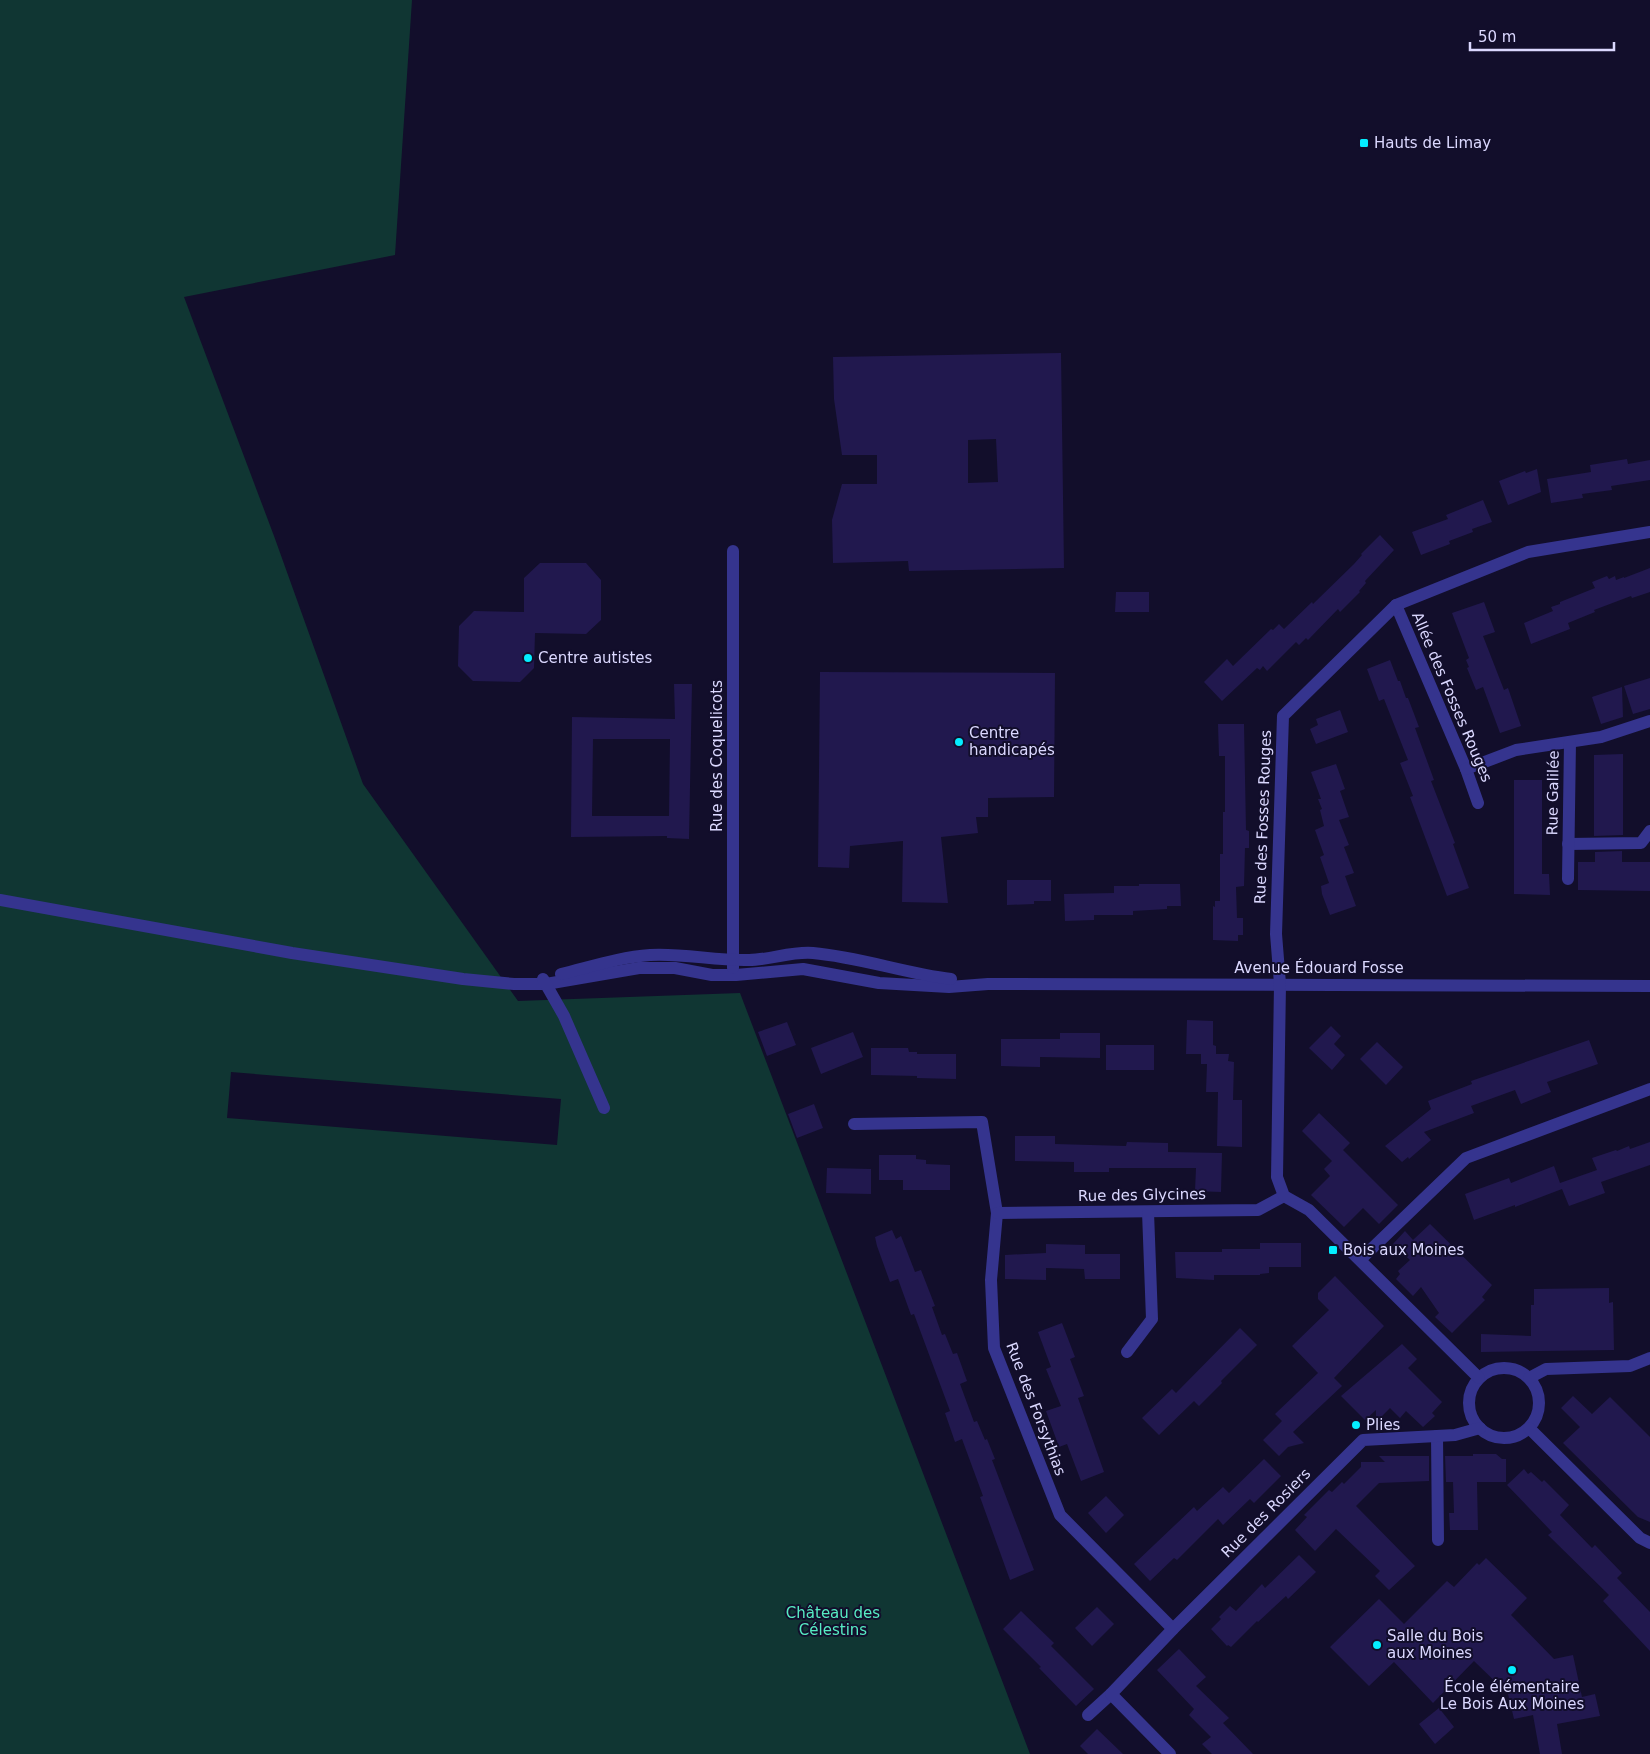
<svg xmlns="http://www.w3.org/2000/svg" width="1650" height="1754" font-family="'DejaVu Sans',sans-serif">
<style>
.green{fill:#103633;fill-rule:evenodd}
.building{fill:#21184e;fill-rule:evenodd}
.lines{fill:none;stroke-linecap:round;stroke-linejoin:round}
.minor{stroke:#35348e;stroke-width:12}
.poi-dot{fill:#04edff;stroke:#120e2b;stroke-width:2}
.labels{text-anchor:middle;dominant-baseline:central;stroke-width:4;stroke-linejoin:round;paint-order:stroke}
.poi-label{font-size:15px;fill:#dbd8ff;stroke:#120e2b;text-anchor:start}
.street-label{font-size:15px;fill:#dbd8ff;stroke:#120e2b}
.park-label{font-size:15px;fill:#57ecc3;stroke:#120e2b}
</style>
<rect width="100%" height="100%" fill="#120e2b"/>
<path class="green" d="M0,0H412L395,255L184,297L274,536L363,784L518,1001L740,993L1030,1754H0ZM231,1072L561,1099L557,1145L227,1118Z"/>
<g class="building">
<path d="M1061,353L1064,568L909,571L908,561L833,563L832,520L842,484H877V455H842L834,399L833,357ZM996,439L998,482L968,483V440Z"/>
<path d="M1627,459L1628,464L1650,460V480L1611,486L1612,490L1582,494L1583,498L1551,503L1547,479L1591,472L1590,465Z"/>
<path d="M1537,469L1541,492L1508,505L1499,481L1525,471L1526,473Z"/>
<path d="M1483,500L1492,522L1472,529L1473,532L1449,541L1450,544L1421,555L1412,532L1448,519L1446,515Z"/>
<path d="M1380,535L1394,550L1365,581L1366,583L1359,591L1360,592L1340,612L1338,609L1308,640L1306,638L1299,645L1296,642L1267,671L1263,666L1260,670L1257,668L1222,701L1204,682L1227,659L1233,666L1271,629L1273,630L1279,624L1284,629L1312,602L1313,604L1354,564L1362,555L1361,554Z"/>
<path d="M540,563H586L601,580V620L586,634L535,633L534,668L520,682L473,681L458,666L459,626L474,611L524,612V578Z"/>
<path d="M1650,568V592L1632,598L1631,596L1594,610L1595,612L1568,623L1570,629L1531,644L1524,623L1553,611L1551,607L1560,604V602L1595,588L1592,582L1607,576L1609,579L1615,576L1616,580L1624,577V578Z"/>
<path d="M1116,592H1149V612H1115Z"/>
<path d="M1484,602L1495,632L1483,636L1504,690L1508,688L1521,726L1500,733L1483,687L1476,690L1467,668L1469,667L1466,660L1469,658L1452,613Z"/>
<path d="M1390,660L1398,681H1400L1406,698H1408L1419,727L1415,728L1434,780L1431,781L1455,843L1453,844L1469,888L1447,896L1410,797L1413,796L1400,763L1408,760L1384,699L1379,701L1367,669Z"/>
<path d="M820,672L1055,673L1054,797L988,798V817H976L978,833L941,837L948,903L902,902L903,841L850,846L849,868L818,867Z"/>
<path d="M1650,678V709L1633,714L1624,686Z"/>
<path d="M674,684H692L689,839L667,838V836L571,837L572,717L675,719ZM593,739H670L669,816H592Z"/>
<path d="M1622,687L1623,717L1601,724L1592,697Z"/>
<path d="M1340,710L1348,732L1316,744L1310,729L1318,725L1316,719Z"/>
<path d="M1218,724H1244L1246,830L1249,831V848H1245L1244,886L1236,887L1237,918H1243V935H1238V941L1213,940V906L1215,907V901H1220V854H1223V812H1225V756H1219Z"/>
<path d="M1623,754V835L1594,836V755Z"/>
<path d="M1336,764L1345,789L1340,791L1349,817L1339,820L1349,845L1344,847L1354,873L1345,876L1356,906L1330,915L1322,894L1321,886L1329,883L1320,857L1324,855L1315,830L1324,826L1320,810L1322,809L1318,799H1321L1311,772Z"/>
<path d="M1514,780H1542V874H1549L1550,895L1514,894Z"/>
<path d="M1622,851V862H1650V891L1578,890V862H1595V852Z"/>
<path d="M1007,880H1051V901H1034V904L1007,905Z"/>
<path d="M1139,884H1180L1181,906H1167V909L1133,911V915H1094V920L1065,921L1064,894L1114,893V886H1139Z"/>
<path d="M1187,1020L1213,1021V1045L1216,1046V1054H1229L1228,1061L1234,1062L1233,1100H1242V1147L1217,1146L1218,1092H1206L1207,1064H1201V1054H1186Z"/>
<path d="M787,1022L796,1045L767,1056L758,1032Z"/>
<path d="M1331,1026L1341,1036L1334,1044L1345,1055L1332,1070L1309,1048Z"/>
<path d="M853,1032L863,1057L821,1074L811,1048Z"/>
<path d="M1060,1033H1100V1058L1040,1057V1067L1001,1066V1039H1060Z"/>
<path d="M1589,1040L1598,1064L1547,1082L1551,1092L1521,1104L1515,1090L1471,1106L1474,1113L1424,1132L1431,1140L1409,1159L1408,1157L1402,1162L1385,1146L1431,1109L1428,1101L1472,1084L1471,1081Z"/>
<path d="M1377,1042L1403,1067L1386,1085L1360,1059Z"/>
<rect x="1106" y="1045" width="48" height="25"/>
<path d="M871,1048H908L909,1052H917V1054H956V1079L917,1078V1076L871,1075Z"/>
<path d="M814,1104L823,1128L797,1138L788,1114Z"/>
<path d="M1319,1113L1350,1143L1343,1150L1398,1205L1379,1224L1363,1208L1344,1227L1311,1195L1330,1176L1324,1169L1332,1161L1302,1131Z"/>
<path d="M1015,1136H1055V1144L1126,1146L1127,1142L1168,1143V1152L1222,1153L1221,1192L1195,1191L1196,1168H1109V1172H1074V1162L1015,1161Z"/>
<path d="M1650,1142V1165L1601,1182L1605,1193L1569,1206L1562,1189L1515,1207V1205L1474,1220L1465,1194L1509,1178L1511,1183L1554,1166L1560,1183L1597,1170L1592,1158L1616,1150L1617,1151L1629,1146L1630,1149Z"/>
<path d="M879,1155H916V1159L926,1160V1164L950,1165V1190H903V1180H879Z"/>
<path d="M827,1168L871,1169V1194L826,1193Z"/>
<path d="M1430,1224L1492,1285L1482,1297L1485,1300L1452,1333L1435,1317L1439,1313L1421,1287L1413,1296L1396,1279L1400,1274L1398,1271L1410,1260L1393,1244L1405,1231L1413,1240Z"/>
<path d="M892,1230L896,1239L901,1236L915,1272L921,1270L935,1306L932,1307L942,1335L945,1334L953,1354L957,1353L967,1381L960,1384L974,1422L977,1421L985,1440L987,1439L995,1459L992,1460L1034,1570L1010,1580L980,1497L983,1496L962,1439L955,1442L945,1413L950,1411L914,1314L911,1315L898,1279L890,1282L877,1246L875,1237Z"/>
<path d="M1260,1243H1301V1267H1269V1273L1260,1274V1275H1214V1280L1176,1278L1175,1252H1222V1249H1260Z"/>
<path d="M1046,1244L1085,1245V1254H1120V1279H1085L1084,1269L1046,1268V1280L1005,1279V1255L1046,1253Z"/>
<path d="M1335,1276L1384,1326L1334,1378L1342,1386L1293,1432L1304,1443L1288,1447L1279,1456L1263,1440L1282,1421L1275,1414L1318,1373L1292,1346L1329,1310L1318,1299V1293Z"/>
<path d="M1609,1288V1303L1613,1302L1614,1350L1481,1352V1334L1531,1336V1305H1534V1289Z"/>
<path d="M1062,1323L1075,1357L1070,1359L1084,1396L1078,1398L1104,1472L1081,1481L1067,1444L1059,1447L1046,1411L1061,1406L1046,1369L1051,1367L1038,1332Z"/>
<path d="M1240,1328L1257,1345L1221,1381L1222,1383L1199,1406L1194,1401L1159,1435L1142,1418L1172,1389L1176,1393Z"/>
<path d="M1402,1344L1417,1359L1408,1368L1442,1402L1432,1413L1435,1416L1423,1427L1406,1411L1400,1418L1390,1408L1376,1422V1410L1365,1420L1341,1396Z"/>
<path d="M1573,1396L1592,1414L1610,1397L1650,1437V1522L1638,1517L1563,1443L1580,1427L1561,1408Z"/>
<path d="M1473,1454H1496L1502,1459H1506V1482H1477L1478,1530H1450L1449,1513H1454L1453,1482H1446L1445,1456H1473Z"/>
<path d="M1379,1456H1429V1481L1379,1483L1356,1506L1415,1566L1389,1590L1375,1576L1380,1571L1336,1529L1315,1551L1295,1530L1307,1517L1304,1515L1329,1490L1332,1492L1342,1482L1344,1484L1361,1467V1462H1385Z"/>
<path d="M1264,1459L1281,1476L1254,1503L1250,1499L1223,1525L1218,1519L1177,1560L1174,1558L1150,1581L1134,1564L1194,1507L1197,1511L1223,1487L1229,1493Z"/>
<path d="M1524,1469L1528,1474L1531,1472L1542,1482L1544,1480L1569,1505L1560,1515L1592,1548L1595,1545L1622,1573L1617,1578L1650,1612V1651L1603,1601L1609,1595L1548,1535L1552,1532L1507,1485Z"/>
<path d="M1106,1496L1124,1515L1106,1533L1088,1513Z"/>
<path d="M1299,1555L1316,1572L1288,1599L1286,1596L1258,1622L1257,1621L1231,1647L1228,1645L1227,1646L1211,1629L1221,1619L1219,1617L1230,1606L1236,1611L1262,1584L1265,1588Z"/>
<path d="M1486,1558L1527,1598L1511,1615L1554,1659L1573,1655L1582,1697L1595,1694L1600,1716L1557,1724L1562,1754H1540L1533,1715L1514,1719L1508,1694L1474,1661L1433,1703L1394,1662L1369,1686L1330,1647L1379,1599L1404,1624L1447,1581L1454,1587L1477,1563L1479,1565Z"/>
<path d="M1097,1607L1114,1624L1092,1646L1075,1628Z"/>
<path d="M1021,1611L1054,1643L1051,1646L1094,1689L1076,1706L1039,1668L1041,1667L1003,1629Z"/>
<path d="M1179,1649L1206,1677L1196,1686L1229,1718L1223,1723L1253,1754H1212L1202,1744L1211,1737L1189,1715L1194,1709L1157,1670Z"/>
<path d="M1439,1708L1454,1727L1435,1744L1419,1724Z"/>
<path d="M1097,1729L1123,1754H1088L1080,1746Z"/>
</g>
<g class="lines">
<g class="minor">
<path d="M1396,605L1466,769L1478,803"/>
<path d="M1466,769L1516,750L1601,737L1650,721"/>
<path d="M1568,844L1641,843L1650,831"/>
<path d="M1568,879L1570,742"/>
<path d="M0,900L292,953L463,979L514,984H546L639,968H675L712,975H736L803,969L879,983L949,987L988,984L1650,986"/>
<path d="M733,968V551"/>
<path d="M561,974C590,967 620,957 650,955C683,953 716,961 749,960C770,960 792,951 813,953C859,957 904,973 951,979"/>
<path d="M543,979L564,1016L604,1108"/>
<path d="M854,1124L982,1122L997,1213L991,1280L994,1348L1060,1515L1173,1629"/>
<path d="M997,1213L1258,1210L1284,1196"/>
<path d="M1361,1259L1466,1158L1650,1089"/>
<path d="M1127,1352L1152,1319L1148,1212"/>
<circle cx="1504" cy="1403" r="35"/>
<path d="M1479,1378L1309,1210L1284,1196L1277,1177L1280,984L1276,934L1283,716L1396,605L1528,552L1650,532"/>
<path d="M1529,1378L1546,1369L1630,1366L1650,1358"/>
<path d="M1529,1428L1640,1538L1650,1543"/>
<path d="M1437,1436L1438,1540"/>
<path d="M1088,1715L1111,1694"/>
<path d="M1170,1754L1111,1694L1173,1629L1363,1440L1455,1435L1480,1428"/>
</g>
</g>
<g class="poi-dot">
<rect x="1359" y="138" width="10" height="10" rx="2.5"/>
<circle cx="528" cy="658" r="5"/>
<circle cx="959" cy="742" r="5"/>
<rect x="1328" y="1245" width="10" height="10" rx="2.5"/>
<circle cx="1356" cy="1425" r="5"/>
<circle cx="1377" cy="1645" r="5"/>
<circle cx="1512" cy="1670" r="5"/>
</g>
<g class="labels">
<g class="poi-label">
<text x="1374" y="143">Hauts de Limay</text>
<text x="538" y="658">Centre autistes</text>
<text x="969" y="733">Centre<tspan x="969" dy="17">handicapés</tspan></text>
<text x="1343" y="1250">Bois aux Moines</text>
<text x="1366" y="1425">Plies</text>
<text x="1387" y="1636">Salle du Bois<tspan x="1387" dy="17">aux Moines</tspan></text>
<text x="1512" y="1687" text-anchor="middle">École élémentaire<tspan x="1512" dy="17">Le Bois Aux Moines</tspan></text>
</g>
<g class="street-label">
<text transform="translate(1452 697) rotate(67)">Allée des Fosses Rouges</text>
<text transform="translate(717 756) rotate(-90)">Rue des Coquelicots</text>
<text transform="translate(1553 793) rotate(-89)">Rue Galilée</text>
<text transform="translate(1263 817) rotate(-88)">Rue des Fosses Rouges</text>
<text x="1319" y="968">Avenue Édouard Fosse</text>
<text transform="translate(1142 1195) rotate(-1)">Rue des Glycines</text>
<text transform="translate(1036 1409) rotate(69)">Rue des Forsythias</text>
<text transform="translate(1266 1513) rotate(-45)">Rue des Rosiers</text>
</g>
<g class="park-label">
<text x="833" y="1613">Château des<tspan x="833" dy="17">Célestins</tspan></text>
</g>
</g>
<path d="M1470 42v8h144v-8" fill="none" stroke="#dbd8ff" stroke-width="2.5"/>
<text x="1478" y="42" font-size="15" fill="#dbd8ff" stroke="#120e2b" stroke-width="4" paint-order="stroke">50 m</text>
</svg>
